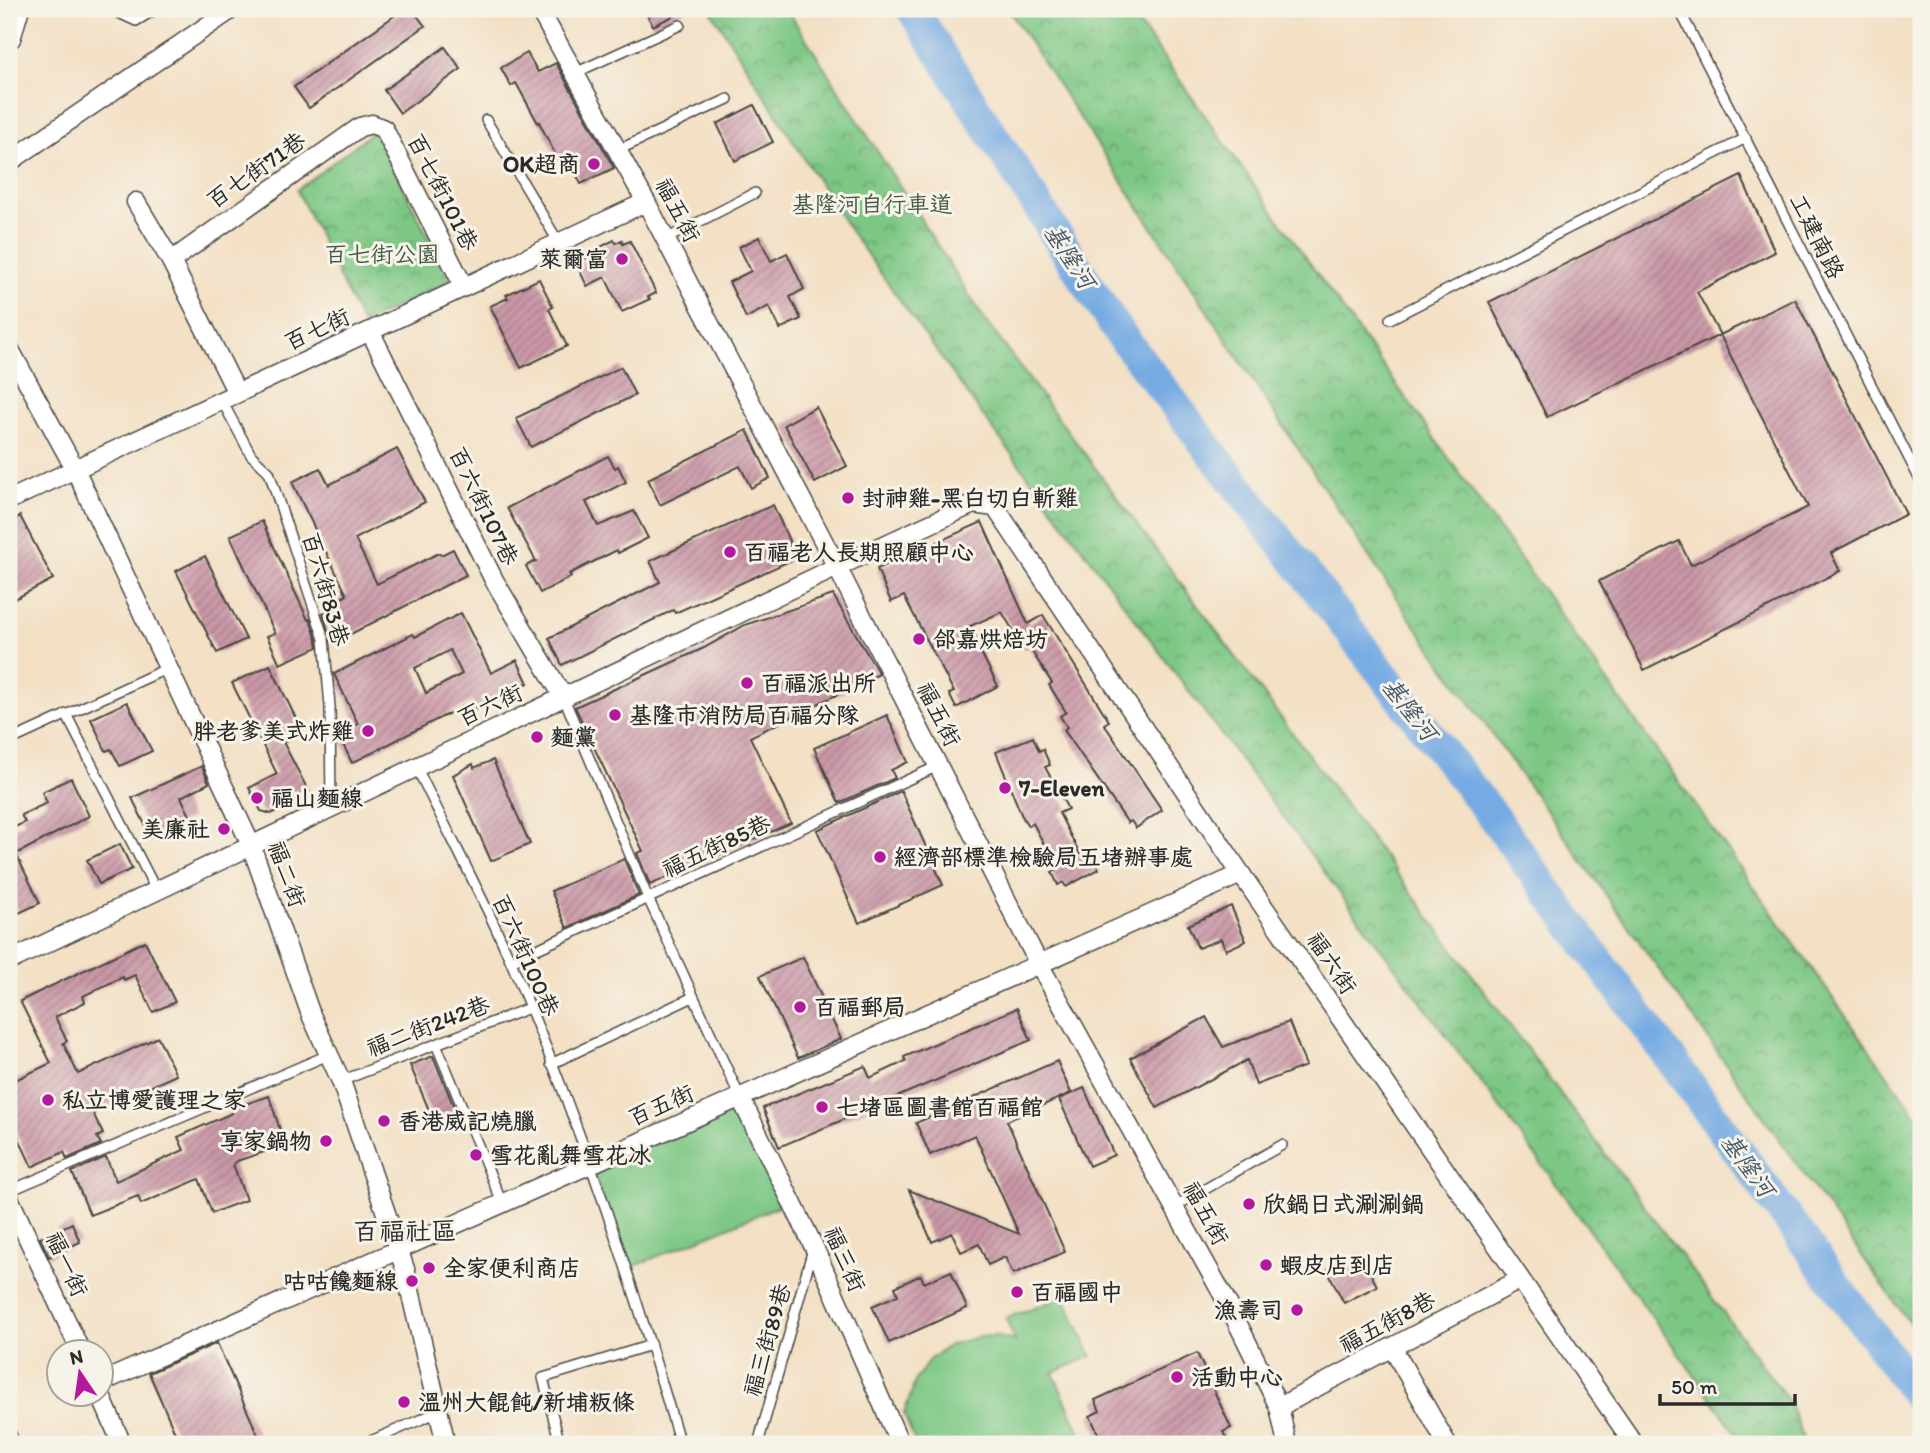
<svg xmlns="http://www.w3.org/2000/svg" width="1930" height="1453" font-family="Itim,'LXGW WenKai TC',sans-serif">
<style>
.park{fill:url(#park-crowns);stroke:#547958;stroke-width:2}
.garden{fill:#7cc784;stroke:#547958;stroke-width:2}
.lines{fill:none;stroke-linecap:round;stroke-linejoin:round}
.river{stroke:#75aae2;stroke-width:32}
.building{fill:url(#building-hatch);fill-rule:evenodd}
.service-casing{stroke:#494642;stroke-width:12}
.minor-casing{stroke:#494642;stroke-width:21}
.tertiary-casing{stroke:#494642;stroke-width:26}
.service{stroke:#fff;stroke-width:9}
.minor{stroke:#fff;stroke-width:18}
.tertiary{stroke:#fff;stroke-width:23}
.poi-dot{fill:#b5179e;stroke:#f7f3e8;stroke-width:2.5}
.labels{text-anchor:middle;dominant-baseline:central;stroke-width:6;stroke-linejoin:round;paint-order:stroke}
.poi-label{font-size:23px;font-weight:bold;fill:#2b2b2b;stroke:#f7f3e8;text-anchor:start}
.street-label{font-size:23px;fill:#2b2b2b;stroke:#f7f3e8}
.park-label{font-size:23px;fill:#435a46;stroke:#f7f3e8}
.water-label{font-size:24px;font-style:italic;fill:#45576b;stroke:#f7f3e8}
.quarter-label{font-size:26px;fill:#2b2b2b;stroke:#f7f3e8}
</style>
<defs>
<pattern id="park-crowns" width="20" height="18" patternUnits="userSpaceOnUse" patternTransform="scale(1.75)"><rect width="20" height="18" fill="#7cc784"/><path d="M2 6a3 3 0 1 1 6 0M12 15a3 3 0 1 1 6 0" fill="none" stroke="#66a26c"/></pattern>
<pattern id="building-hatch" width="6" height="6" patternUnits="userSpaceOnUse" patternTransform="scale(1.75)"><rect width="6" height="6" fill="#ca98a7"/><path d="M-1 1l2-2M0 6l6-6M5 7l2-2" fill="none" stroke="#a47c88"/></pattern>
</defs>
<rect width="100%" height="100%" fill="#f7f3e8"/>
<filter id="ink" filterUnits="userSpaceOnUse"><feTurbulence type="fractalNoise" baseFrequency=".0143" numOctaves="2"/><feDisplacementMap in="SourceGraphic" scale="14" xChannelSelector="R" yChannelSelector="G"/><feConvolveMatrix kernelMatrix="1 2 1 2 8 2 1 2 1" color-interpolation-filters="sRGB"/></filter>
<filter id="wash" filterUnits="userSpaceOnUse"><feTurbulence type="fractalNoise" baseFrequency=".00686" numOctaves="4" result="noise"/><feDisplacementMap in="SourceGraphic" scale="28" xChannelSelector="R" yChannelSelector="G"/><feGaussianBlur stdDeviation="1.57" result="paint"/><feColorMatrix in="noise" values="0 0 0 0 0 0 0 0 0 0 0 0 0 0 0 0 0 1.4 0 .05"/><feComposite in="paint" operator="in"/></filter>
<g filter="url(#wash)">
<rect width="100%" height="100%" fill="#f3e0c5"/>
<g class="park">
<path d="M710,9H787L983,317L1789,1401L1805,1444H1744L1519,1133L978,409L846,225Z"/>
<path d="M1008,9H1129L1921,1122V1339L1409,617Z"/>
<path d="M374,131L451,281L362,324L297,190Z"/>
</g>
<g class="garden">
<path d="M740,1097L786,1203L625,1270L591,1164Z"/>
<path d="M1064,1297L1092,1356L1053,1373L1085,1444H916L904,1414L916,1379L930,1359L950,1345L978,1337L996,1336L1015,1341L1006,1318Z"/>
</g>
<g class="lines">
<path class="river" d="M912,9L1117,330L1497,822L1921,1401"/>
</g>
<g id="blocks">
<g class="building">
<path d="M404,9H412L425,26L309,108L294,87Z"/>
<path d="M644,9H687L653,26Z"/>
<path d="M445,47L461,69L400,113L384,90Z"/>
<path d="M527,53L538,72L556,63L614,168L581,184L567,155L558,160L539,122L538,123L516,83L511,86L501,68Z"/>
<path d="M754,105L773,142L735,161L717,124Z"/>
<path d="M1741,176L1775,252L1697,292L1720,335L1547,417L1489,302Z"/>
<path d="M759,237L771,261L787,253L804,289L790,297L801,319L780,329L769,306L746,318L729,282L751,271L739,247Z"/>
<path d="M614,240L616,243L622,240L623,244L630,241L656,293L648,297L650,299L622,312L605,277L587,286L576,263L591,256L589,253Z"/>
<path d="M539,279L553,307L549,309L567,346L521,368L490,306L508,298L506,295Z"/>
<path d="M1795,299L1906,514L1831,553L1840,571L1644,670L1599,581L1679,541L1691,565L1808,507L1720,335Z"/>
<path d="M621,367L635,395L531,447L516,418Z"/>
<path d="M816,407L847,466L815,483L784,425Z"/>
<path d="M747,430L770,478L751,488L740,466L660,505L648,479Z"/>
<path d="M397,449L425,502L355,539L377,584L439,553L441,555L453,549L466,575L335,642L334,639L331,640L323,613L332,608L335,604L334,602L347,595L292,482L320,468L329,485Z"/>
<path d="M608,456L615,468L618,466L626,482L586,502L598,526L634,511L648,538L618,553L617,550L569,574L571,577L540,593L526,566L536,561L507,508Z"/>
<path d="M773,505L791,545L792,560L675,613L673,610L562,665L549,638L660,582L650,561Z"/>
<path d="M20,516L53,579L9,602V522Z"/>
<path d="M262,521L308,620L310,619L317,640L318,647L280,664L267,636L275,633L230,536Z"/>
<path d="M982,522L1028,624L1043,615L1109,721L1104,724L1162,810L1136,828L1131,821L1128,823L1064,730L1067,727L1060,716L1066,712L1049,685L1052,683L1029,647L1024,649L1002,612L968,627L998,686L956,708L949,694L954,692L904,596L891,602L877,569Z"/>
<path d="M205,556L246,639L217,653L176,571Z"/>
<path d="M833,595L879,674L750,737L791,823L650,885L637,853L643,851L575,707L704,648L745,625Z"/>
<path d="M461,613L491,673L517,660L528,683L477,709L473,701L352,763L338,734L358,724L334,674L413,634L415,637ZM450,650L462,674L426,693L415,668Z"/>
<path d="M270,665L303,733L283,742L310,794L271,814L261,811L249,788L277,774L232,683Z"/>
<path d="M127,702L152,751L120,766L111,749L106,751L91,719Z"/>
<path d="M887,715L908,762L891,770L895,778L839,803L814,748Z"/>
<path d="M1033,737L1039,751L1043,749L1050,765L1045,767L1068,809L1059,813L1080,854L1088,849L1099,869L1066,887L1063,882L1058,885L1052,872L1057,870L1033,823L1028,826L1021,814L996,752Z"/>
<path d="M493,760L530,844L491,861L453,775L473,764L474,768Z"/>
<path d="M202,766L209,783L181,797L191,818L151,837L132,798Z"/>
<path d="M71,778L89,816L16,854L40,903L19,913L9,891V830L25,822L21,815L47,803L42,792Z"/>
<path d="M901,791L943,885L859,923L817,830Z"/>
<path d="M120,844L132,869L99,884L87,860Z"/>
<path d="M624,859L639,895L567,928L551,891Z"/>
<path d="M1231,906L1246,941L1226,950L1221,939L1198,948L1188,925Z"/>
<path d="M145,941L175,1002L153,1012L135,975L124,980L123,977L83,996L85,1002L55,1017L67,1041L63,1043L78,1074L158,1037L176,1075L93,1113L103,1134L97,1137L101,1144L67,1159L64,1152L32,1167L9,1117V1083L51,1063L20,1001Z"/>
<path d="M803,957L841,1039L798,1058L760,976Z"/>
<path d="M1017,1008L1031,1040L779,1147L763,1108L865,1066L870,1078L906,1061L904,1057Z"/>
<path d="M1206,1017L1223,1047L1289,1022L1306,1066L1256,1085L1247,1060L1157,1108L1130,1058Z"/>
<path d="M433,1056L459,1119L437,1129L410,1065Z"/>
<path d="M1057,1061L1071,1093L1007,1121L1065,1252L1013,1274L1005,1257L988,1265L979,1244L961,1252L952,1233L932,1242L909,1190L1019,1234L975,1135L930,1155L916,1123Z"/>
<path d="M1084,1088L1114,1155L1089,1166L1059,1099Z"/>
<path d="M269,1096L285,1145L237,1161L233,1164L246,1200L212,1213L199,1179L141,1204L138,1196L90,1215L72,1172L106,1157L116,1181L184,1150L178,1137L232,1113L231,1109Z"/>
<path d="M72,1223L80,1242L49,1257L40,1238Z"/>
<path d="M1360,1253L1377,1286L1344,1303L1327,1270Z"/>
<path d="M951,1271L967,1308L889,1343L872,1306L898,1295L895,1287L921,1275L924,1283Z"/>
<path d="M217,1343L262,1444H180L149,1373Z"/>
<path d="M1197,1353L1231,1428L1223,1432L1229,1444H1103L1090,1416L1100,1411L1095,1400Z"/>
</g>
</g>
</g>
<g filter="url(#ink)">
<use href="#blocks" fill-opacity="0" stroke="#494642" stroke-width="2"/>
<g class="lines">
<defs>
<g id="service">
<path d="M110,9L136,21L156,9"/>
<path d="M1679,9L1921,482"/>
<path d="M575,73L680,25"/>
<path d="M486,120L559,243"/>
<path d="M618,150L728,99"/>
<path d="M666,239L755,193"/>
<path d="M1390,319L1746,138"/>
<path d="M222,401L251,455L269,472L324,639L330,706L331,806"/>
<path d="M564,698L648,898L740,1097"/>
<path d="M66,714L156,890"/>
<path d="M9,741L168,668"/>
<path d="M416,766C447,831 483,896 511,962C578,1119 633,1281 680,1444"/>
<path d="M511,961L938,766"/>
<path d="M436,1044L502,1203"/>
<path d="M551,1064L693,997"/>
<path d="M341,1081L529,1008"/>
<path d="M9,1191L328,1055"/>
<path d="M1174,1207L1282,1145"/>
<path d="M9,1429L15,1444"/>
<path d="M364,1444L438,1412"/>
<path d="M560,1444L543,1378L651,1345"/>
<path d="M758,1444L813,1249"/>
</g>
<g id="minor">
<path d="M539,9L646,202L837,567L1039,964L1228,1304L1279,1407L1287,1444"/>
<path d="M9,162L232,9"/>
<path d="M136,202L171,261L237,393"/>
<path d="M171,261L360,127L372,124L384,129L464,287"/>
<path d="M370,331L494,580L564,698"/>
<path d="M9,348L75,469L251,845L311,1015L341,1081L405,1269L446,1444"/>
<path d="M9,500L646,202"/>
<path d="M9,961L837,567L973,504L995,507L1241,874L1634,1444"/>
<path d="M740,1097L814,1247L900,1444"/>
<path d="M9,1198L81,1352"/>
<path d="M1392,1347L1447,1444"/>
<path d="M102,1382L1241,874"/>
<path d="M100,1394L122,1444"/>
<path d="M1279,1407L1519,1280"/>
</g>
<path id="tertiary" d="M9,37L17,9"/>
</defs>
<use href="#service" class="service-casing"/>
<use href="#minor" class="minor-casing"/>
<use href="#tertiary" class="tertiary-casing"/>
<use href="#service" class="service"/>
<use href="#minor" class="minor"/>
<use href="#tertiary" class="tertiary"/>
</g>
</g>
<g class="poi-dot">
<circle cx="594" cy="164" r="7"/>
<circle cx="622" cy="259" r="7"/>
<circle cx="848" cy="498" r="7"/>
<circle cx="730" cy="552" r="7"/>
<circle cx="919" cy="639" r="7"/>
<circle cx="747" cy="683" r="7"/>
<circle cx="615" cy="715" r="7"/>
<circle cx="368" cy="731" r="7"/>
<circle cx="537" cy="737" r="7"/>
<circle cx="1005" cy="788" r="7"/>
<circle cx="257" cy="798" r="7"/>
<circle cx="224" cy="829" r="7"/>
<circle cx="880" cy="857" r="7"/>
<circle cx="800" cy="1007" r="7"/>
<circle cx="48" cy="1100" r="7"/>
<circle cx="822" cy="1107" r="7"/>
<circle cx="384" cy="1121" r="7"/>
<circle cx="326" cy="1141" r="7"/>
<circle cx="476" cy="1155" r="7"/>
<circle cx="1249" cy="1204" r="7"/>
<circle cx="1266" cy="1265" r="7"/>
<circle cx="429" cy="1268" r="7"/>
<circle cx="412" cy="1281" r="7"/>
<circle cx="1017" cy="1292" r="7"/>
<circle cx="1297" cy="1310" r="7"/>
<circle cx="1177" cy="1377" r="7"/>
<circle cx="404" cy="1402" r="7"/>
</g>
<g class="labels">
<g class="poi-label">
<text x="580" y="164" text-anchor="end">OK超商</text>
<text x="608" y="259" text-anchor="end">萊爾富</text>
<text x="862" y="498">封神雞-黑白切白斬雞</text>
<text x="744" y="552">百福老人長期照顧中心</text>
<text x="933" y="639">郃嘉烘焙坊</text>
<text x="761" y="683">百福派出所</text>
<text x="629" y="715">基隆市消防局百福分隊</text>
<text x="354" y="731" text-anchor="end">胖老爹美式炸雞</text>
<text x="551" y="737">麵黨</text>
<text x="1019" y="788">7-Eleven</text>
<text x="271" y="798">福山麵線</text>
<text x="210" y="829" text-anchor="end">美廉社</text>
<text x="894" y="857">經濟部標準檢驗局五堵辦事處</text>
<text x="814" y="1007">百福郵局</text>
<text x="62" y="1100">私立博愛護理之家</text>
<text x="836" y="1107">七堵區圖書館百福館</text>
<text x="398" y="1121">香港威記燒臘</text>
<text x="312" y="1141" text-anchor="end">享家鍋物</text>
<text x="490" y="1155">雪花亂舞雪花冰</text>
<text x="1263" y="1204">欣鍋日式涮涮鍋</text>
<text x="1280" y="1265">蝦皮店到店</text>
<text x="443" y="1268">全家便利商店</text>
<text x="398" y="1281" text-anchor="end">咕咕饞麵線</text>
<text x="1031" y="1292">百福國中</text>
<text x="1283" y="1310" text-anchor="end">漁壽司</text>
<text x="1191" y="1377">活動中心</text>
<text x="418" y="1402">溫州大餛飩/新埔粄條</text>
</g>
<g class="street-label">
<text transform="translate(256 170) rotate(-35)">百七街71巷</text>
<text transform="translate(443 192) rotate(63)">百七街101巷</text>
<text transform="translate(678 210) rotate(62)">福五街</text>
<text transform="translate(1817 236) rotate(63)">工建南路</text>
<text transform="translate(317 329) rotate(-25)">百七街</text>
<text transform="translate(484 506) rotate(64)">百六街107巷</text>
<text transform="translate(326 589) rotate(74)">百六街83巷</text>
<text transform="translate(490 705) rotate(-25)">百六街</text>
<text transform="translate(939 714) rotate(63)">福五街</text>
<text transform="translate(716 846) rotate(-25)">福五街85巷</text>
<text transform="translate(287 874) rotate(70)">福二街</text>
<text transform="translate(526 955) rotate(66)">百六街100巷</text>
<text transform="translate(1332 963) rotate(56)">福六街</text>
<text transform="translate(428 1026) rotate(-21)">福二街242巷</text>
<text transform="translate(661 1105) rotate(-24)">百五街</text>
<text transform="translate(1206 1213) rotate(61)">福五街</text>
<text transform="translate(845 1259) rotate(66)">福三街</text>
<text transform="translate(67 1264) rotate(65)">福一街</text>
<text transform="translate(1387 1322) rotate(-28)">福五街8巷</text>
<text transform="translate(767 1340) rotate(-74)">福三街89巷</text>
</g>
<g class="park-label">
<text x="872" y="204">基隆河自行車道</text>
<text x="382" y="254">百七街公園</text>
</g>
<g class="water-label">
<text transform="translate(1070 256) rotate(57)">基隆河</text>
<text transform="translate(1410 709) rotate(52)">基隆河</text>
<text transform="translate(1748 1165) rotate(54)">基隆河</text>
</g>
<g class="quarter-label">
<text x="405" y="1231">百福社區</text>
</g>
</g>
<rect width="1930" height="1453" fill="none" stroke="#f7f3e8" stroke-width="35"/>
<g transform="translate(80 1373) rotate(347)"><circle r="33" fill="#f7f3e8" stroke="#a5a39c" stroke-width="2"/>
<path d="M0-5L12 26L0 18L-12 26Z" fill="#b5179e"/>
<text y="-10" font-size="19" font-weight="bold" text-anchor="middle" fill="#2b2b2b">N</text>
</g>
<path d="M1660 1394v10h135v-10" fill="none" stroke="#2b2b2b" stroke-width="3.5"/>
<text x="1671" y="1394" font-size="21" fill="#2b2b2b" stroke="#f7f3e8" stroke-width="5" paint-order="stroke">50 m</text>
</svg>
